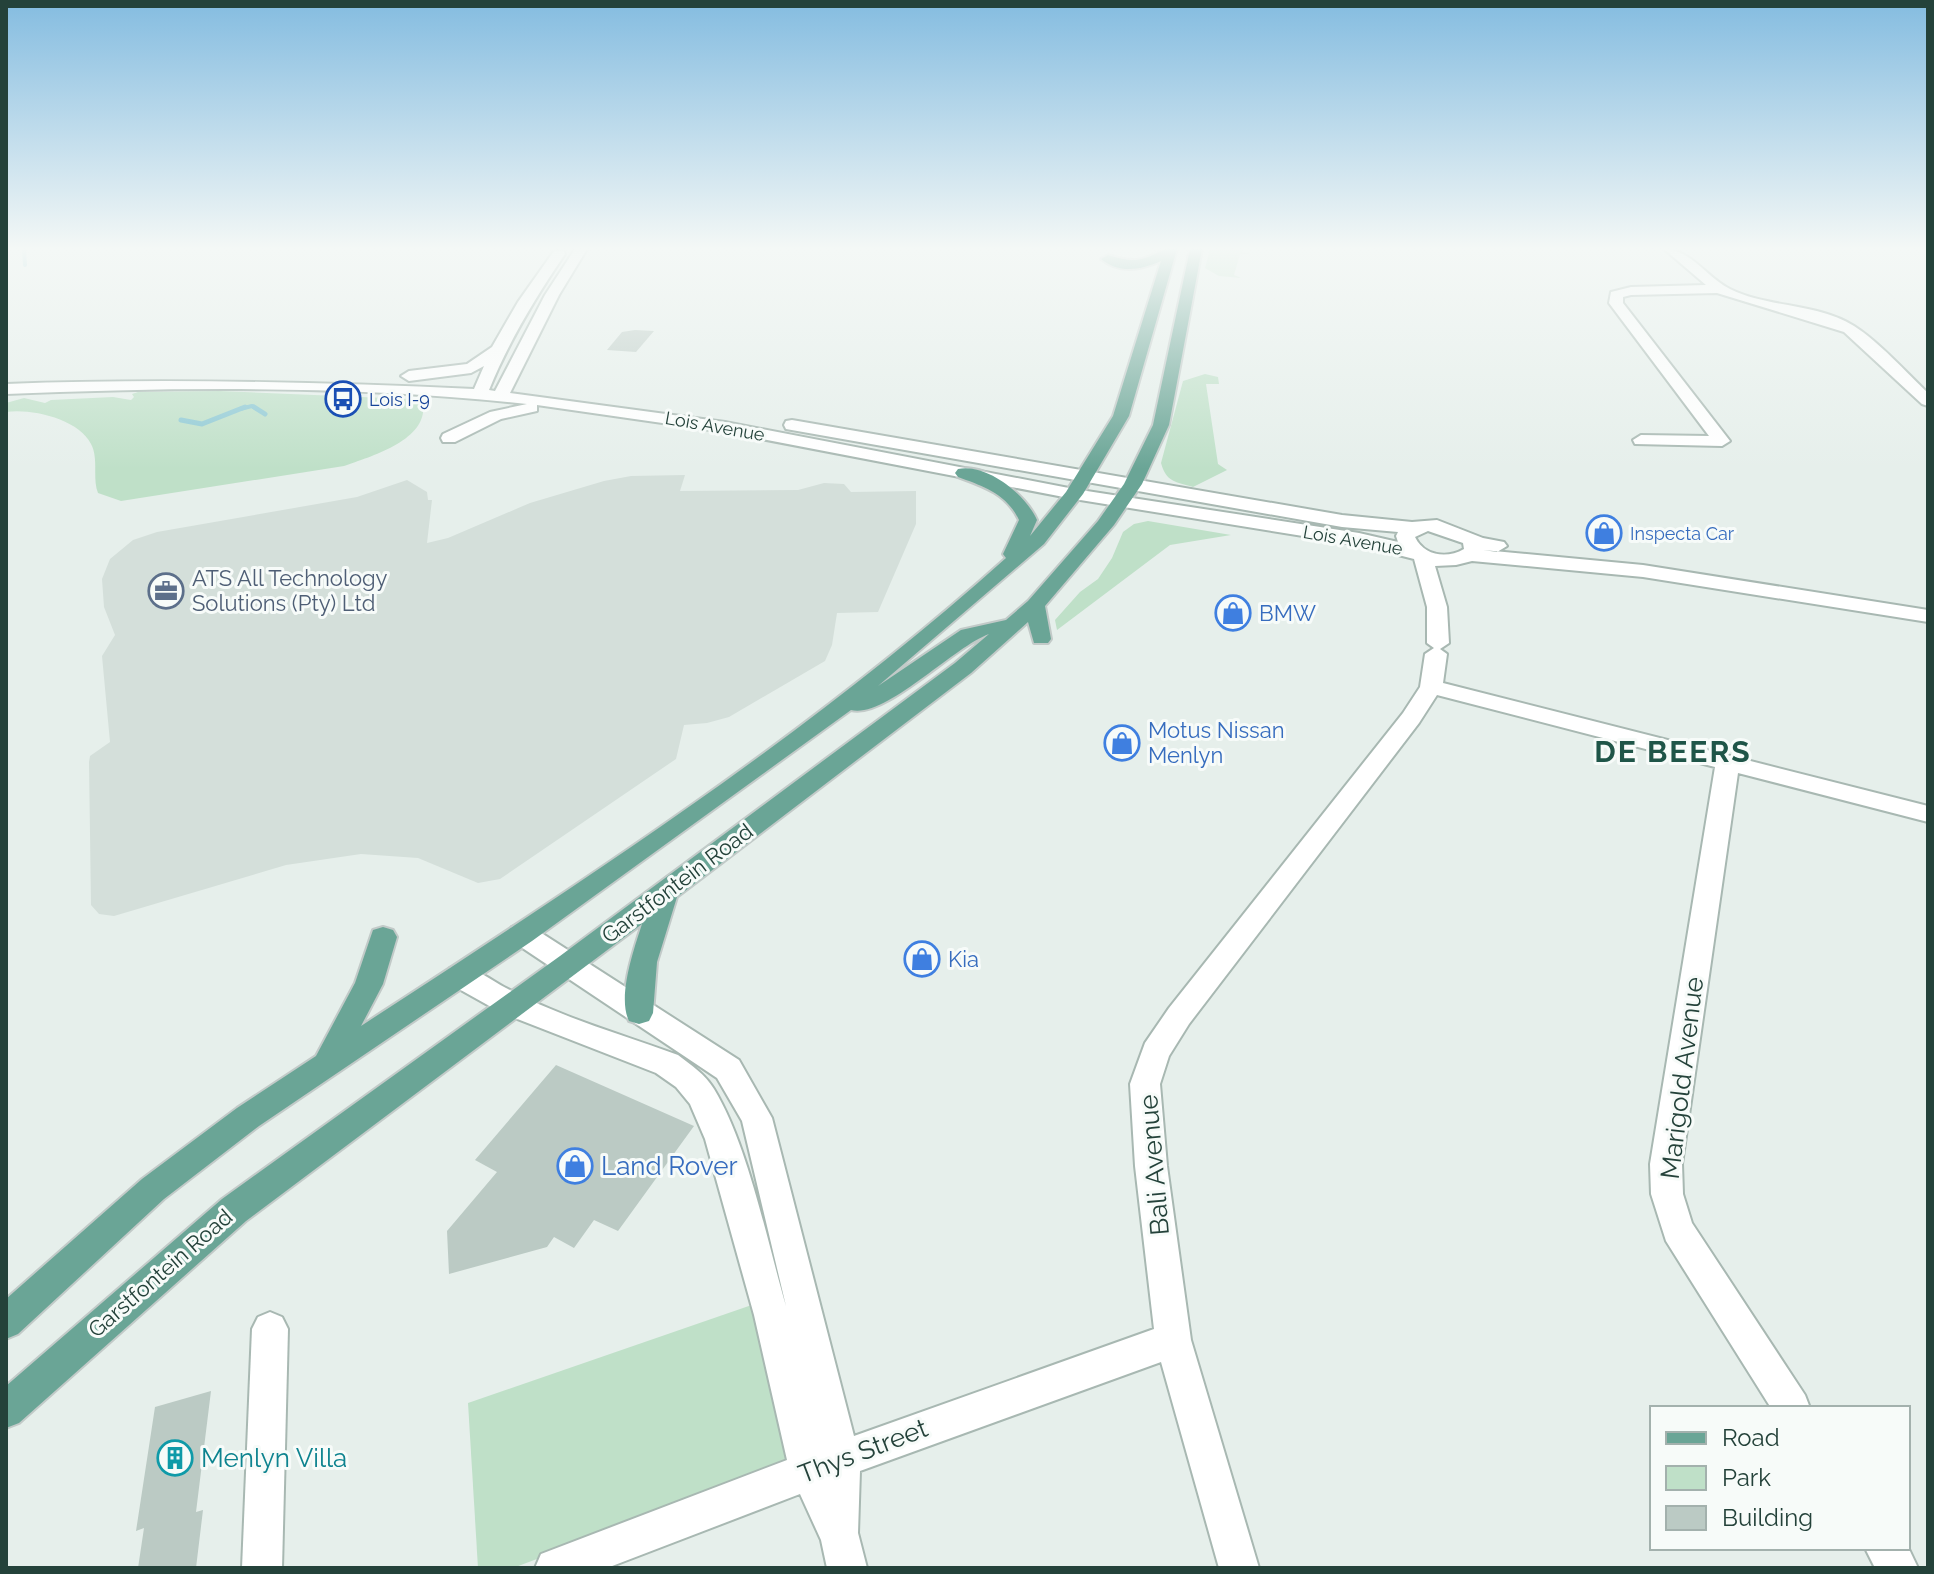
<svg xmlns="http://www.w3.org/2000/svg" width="1934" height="1574" font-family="Raleway,sans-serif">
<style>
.built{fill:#d4dfda}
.green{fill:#bfe0c8}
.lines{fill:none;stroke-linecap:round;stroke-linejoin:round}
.stream-far1{stroke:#8ec9d4;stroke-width:4}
.stream{stroke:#8ec9d4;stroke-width:5}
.building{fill:#bbcac4}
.minor-casing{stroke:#a8b8b2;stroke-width:4}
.major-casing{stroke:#c2cac8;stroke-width:4}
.minor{fill:#fff;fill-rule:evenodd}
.major{fill:#6aa596;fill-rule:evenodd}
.labels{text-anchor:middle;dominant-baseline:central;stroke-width:6;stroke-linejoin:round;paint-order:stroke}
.far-transit-label{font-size:18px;fill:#164399;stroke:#f7fbf9;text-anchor:start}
.far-street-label{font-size:18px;fill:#24423a;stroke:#f7fbf9}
.far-shop-label{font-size:18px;fill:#366cbe;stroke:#f7fbf9;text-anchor:start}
.service-label{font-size:22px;fill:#4e5e75;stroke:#f7fbf9;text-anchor:start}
.shop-label{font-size:22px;fill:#366cbe;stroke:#f7fbf9;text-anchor:start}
.street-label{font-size:22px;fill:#24423a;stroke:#f7fbf9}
.near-street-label{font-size:26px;fill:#24423a;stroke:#f7fbf9}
.near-shop-label{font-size:26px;fill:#366cbe;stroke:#f7fbf9;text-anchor:start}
.near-culture-label{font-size:26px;fill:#0d838f;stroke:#f7fbf9;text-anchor:start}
.district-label{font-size:30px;font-weight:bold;letter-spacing:2px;fill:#1f5548;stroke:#f7fbf9}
</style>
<rect width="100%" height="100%" fill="#e6efeb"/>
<path class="built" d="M685,475L680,491L798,490L824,483L844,484L851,492L916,491V524L878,612L837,613L832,645L825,661L729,717L707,723L684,725L676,759L500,879L478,883L418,858L361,854L286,865L114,916L99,914L91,905L89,762L90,756L110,742L102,656L115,635L104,607L102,579L110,559L133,540L157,532L357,497L407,480L427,492L428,500H432L427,543L448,538L530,503L604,481L631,476Z"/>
<g class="green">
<path d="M1210,249H1235L1250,254H1240L1234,275L1241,278L1219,276L1205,268Z"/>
<path d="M1205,374L1218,377L1219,384H1206L1218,464L1227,470L1193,487C1176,482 1166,482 1161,463L1183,381Z"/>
<path d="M220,391L410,399L423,404C428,440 372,456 344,466L121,501L98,493C92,478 99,459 91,444C79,419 31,408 6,412V403L24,398L45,403L51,400L113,397L131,400L134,397L132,394L138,392Z"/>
<path d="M1148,521L1231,535L1170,545L1057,630L1055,620L1080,592L1098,579L1112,558L1123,532L1134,524Z"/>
<path d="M766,1300L789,1464L513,1568H478L468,1403Z"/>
</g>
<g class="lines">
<g class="stream-far1">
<path d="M24,249L25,265"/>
<path d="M240,409L252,406L257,409"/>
</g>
<g class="stream">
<path d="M254,407L265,414"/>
<path d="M181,420L202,424L245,407"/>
</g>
</g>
<g class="building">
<path d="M635,330L654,331L636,352L607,350L622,332Z"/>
<path d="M556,1065L694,1126L618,1231L594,1220L574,1248L554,1237L547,1247L449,1274L447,1231L497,1172L475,1160Z"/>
<path d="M211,1391L196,1512L203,1510L196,1568H138L144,1528L136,1531L155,1407Z"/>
</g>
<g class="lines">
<defs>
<g id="minor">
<path d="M575,249H587L559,295L510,393L725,422L1074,489L1359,533L1398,542L1396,536L1398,532L1342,527L786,429L784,425L786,421L792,420L1342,515L1412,522L1437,520L1483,538L1504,542L1507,546L1497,552L1483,550L1643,565L1928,610V622L1643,577L1472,561L1456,565L1435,566L1447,607L1449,643L1440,649L1447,654L1443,683L1928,806V822L1738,773L1682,1164L1683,1194L1692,1223L1805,1395L1810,1408H1771L1666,1241L1651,1194L1650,1164L1715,767L1437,695L1419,723L1189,1024L1169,1056L1160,1084L1167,1166L1191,1340L1259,1568H1219L1161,1362L860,1471L858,1533L867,1568H827L821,1540L800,1494L607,1568H535L541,1554L787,1460L754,1315L705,1139L690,1104L676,1087L656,1073L502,1013L450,984L446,976L450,968C469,962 489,979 506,988C559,1017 621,1034 678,1055C691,1065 705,1074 714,1089C748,1145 767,1241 786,1306L742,1121L717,1078L512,941L508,934L512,927L522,924L532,927L739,1060L772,1118L854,1436L1154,1329L1135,1166L1130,1084L1145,1043L1169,1008L1403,713L1420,687L1425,654L1434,648L1427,643V607L1414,559L1359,545L1074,499L725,432L537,405V411L501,419L455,442H443L441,438L443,434L490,412L527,404C355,385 179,387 6,394V384C162,378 318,382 474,389L484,366L471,373L409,381L401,376L409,371L467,364L492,347L518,302L554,251H564L565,254C535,298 509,341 489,390L495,391L545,295ZM1428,531L1463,543L1464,549C1447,559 1424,556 1415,537Z"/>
<path d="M1664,249C1691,249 1707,278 1730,289C1768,308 1818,303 1854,326C1879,342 1906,372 1928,393V406L1922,404L1844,332L1717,293L1631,295L1623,297V303L1730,441L1722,446L1635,444L1633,440L1641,435L1709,436L1609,303L1611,292L1631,287L1706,285Z"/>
<path d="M270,1312L282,1317L288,1329L282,1568H242L252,1329L258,1317Z"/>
<path d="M1908,1547L1918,1568H1875L1865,1548Z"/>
</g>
<path id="major" d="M1165,249H1177L1129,416L1083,494L1044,544L878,686L961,630L1006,620L1028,601L1098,521L1124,484L1153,425L1190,249H1202L1169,425L1142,484L1114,525L1045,606L1051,639L1048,643H1034L1028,622L971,673L677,897L657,962L653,1013L649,1021L639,1024L629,1021C617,997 634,949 642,924L246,1221L19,1423L6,1428V1386L222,1199L560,956L955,663L989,634C953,647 885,719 851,710L532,941L259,1126L164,1199L18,1334L6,1339V1299L142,1179L237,1108L316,1056L355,983L373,930L383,927L393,930L397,937L383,984L361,1026C583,881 808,736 1006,558L1003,554L1019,520C1007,494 983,486 958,477L955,473L958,469C987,463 1026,495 1037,520L1030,536L1066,492L1113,416L1161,261C1141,270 1119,274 1101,259L1108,255C1134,263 1140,262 1165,249Z"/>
</defs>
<use href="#minor" class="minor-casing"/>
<use href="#major" class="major-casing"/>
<use href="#minor" class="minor"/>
<use href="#major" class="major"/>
</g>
<linearGradient id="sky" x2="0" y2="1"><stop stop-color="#84bce0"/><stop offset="0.53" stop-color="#f4f8f6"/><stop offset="1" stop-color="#f4f8f6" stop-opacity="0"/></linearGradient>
<rect width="1934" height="469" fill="url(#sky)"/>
<defs>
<symbol id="bus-ring" viewBox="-11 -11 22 22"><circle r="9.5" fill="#f7fbf9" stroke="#1a4fb4" stroke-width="1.5"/><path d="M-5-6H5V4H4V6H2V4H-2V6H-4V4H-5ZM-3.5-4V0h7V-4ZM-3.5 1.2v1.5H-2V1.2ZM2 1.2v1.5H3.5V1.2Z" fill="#1a4fb4"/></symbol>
<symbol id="shop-ring" viewBox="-11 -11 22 22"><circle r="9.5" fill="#f7fbf9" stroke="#3f7fe0" stroke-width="1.5"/><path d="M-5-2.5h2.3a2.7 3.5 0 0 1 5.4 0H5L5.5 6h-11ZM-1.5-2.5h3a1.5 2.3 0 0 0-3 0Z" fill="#3f7fe0"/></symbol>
<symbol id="office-ring" viewBox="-11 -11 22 22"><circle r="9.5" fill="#f7fbf9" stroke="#5c6f8a" stroke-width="1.5"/><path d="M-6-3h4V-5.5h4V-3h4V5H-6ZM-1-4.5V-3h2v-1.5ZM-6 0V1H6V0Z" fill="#5c6f8a"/></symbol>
<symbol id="building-ring" viewBox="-11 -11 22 22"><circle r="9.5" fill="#f7fbf9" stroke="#0f9aa8" stroke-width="1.5"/><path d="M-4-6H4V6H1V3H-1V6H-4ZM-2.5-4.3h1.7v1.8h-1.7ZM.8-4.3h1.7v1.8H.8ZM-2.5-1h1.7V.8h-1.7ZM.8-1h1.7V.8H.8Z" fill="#0f9aa8"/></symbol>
</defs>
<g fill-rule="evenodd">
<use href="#bus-ring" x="323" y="379" width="40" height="40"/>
<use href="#shop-ring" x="1584" y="513" width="40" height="40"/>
<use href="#office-ring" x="146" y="571" width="40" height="40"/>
<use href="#shop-ring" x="1213" y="593" width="40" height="40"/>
<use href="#shop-ring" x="1102" y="723" width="40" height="40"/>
<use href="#shop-ring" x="902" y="939" width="40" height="40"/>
<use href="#shop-ring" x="555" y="1146" width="40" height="40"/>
<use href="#building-ring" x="155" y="1438" width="40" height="40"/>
</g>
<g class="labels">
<g class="far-transit-label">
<text x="369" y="399">Lois I-9</text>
</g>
<g class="far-street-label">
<text transform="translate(715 426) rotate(10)">Lois Avenue</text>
<text transform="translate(1353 540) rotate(10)">Lois Avenue</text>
</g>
<g class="far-shop-label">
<text x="1630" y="533">Inspecta Car</text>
</g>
<g class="service-label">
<text x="192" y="578">ATS All Technology<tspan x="192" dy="25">Solutions (Pty) Ltd</tspan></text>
</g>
<g class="shop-label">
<text x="1259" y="613">BMW</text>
<text x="1148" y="730">Motus Nissan<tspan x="1148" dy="25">Menlyn</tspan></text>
<text x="948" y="959">Kia</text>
</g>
<g class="street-label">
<text transform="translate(677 883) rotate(-37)">Garstfontein Road</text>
<text transform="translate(160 1273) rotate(-41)">Garstfontein Road</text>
</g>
<g class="near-street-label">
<text transform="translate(1682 1078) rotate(-83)">Marigold Avenue</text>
<text transform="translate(1154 1165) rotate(-95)">Bali Avenue</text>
<text transform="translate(863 1451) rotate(-21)">Thys Street</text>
</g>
<g class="near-shop-label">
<text x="601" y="1166">Land Rover</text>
</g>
<g class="near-culture-label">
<text x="201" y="1458">Menlyn Villa</text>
</g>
<g class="district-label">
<text x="1673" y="751">DE BEERS</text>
</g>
</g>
<rect width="1934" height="1574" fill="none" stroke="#24423a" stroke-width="16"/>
<rect x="1650" y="1406" width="260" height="144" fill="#f7fbf9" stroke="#a3b1ad" stroke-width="2"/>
<rect x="1666" y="1432" width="40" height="12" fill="#6aa596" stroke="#a3b1ad" stroke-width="2"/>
<text x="1722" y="1446" font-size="24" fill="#24423a">Road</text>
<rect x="1666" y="1466" width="40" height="24" fill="#bfe0c8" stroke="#a3b1ad" stroke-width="2"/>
<text x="1722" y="1486" font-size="24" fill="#24423a">Park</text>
<rect x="1666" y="1506" width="40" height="24" fill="#bbcac4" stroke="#a3b1ad" stroke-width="2"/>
<text x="1722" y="1526" font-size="24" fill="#24423a">Building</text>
</svg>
